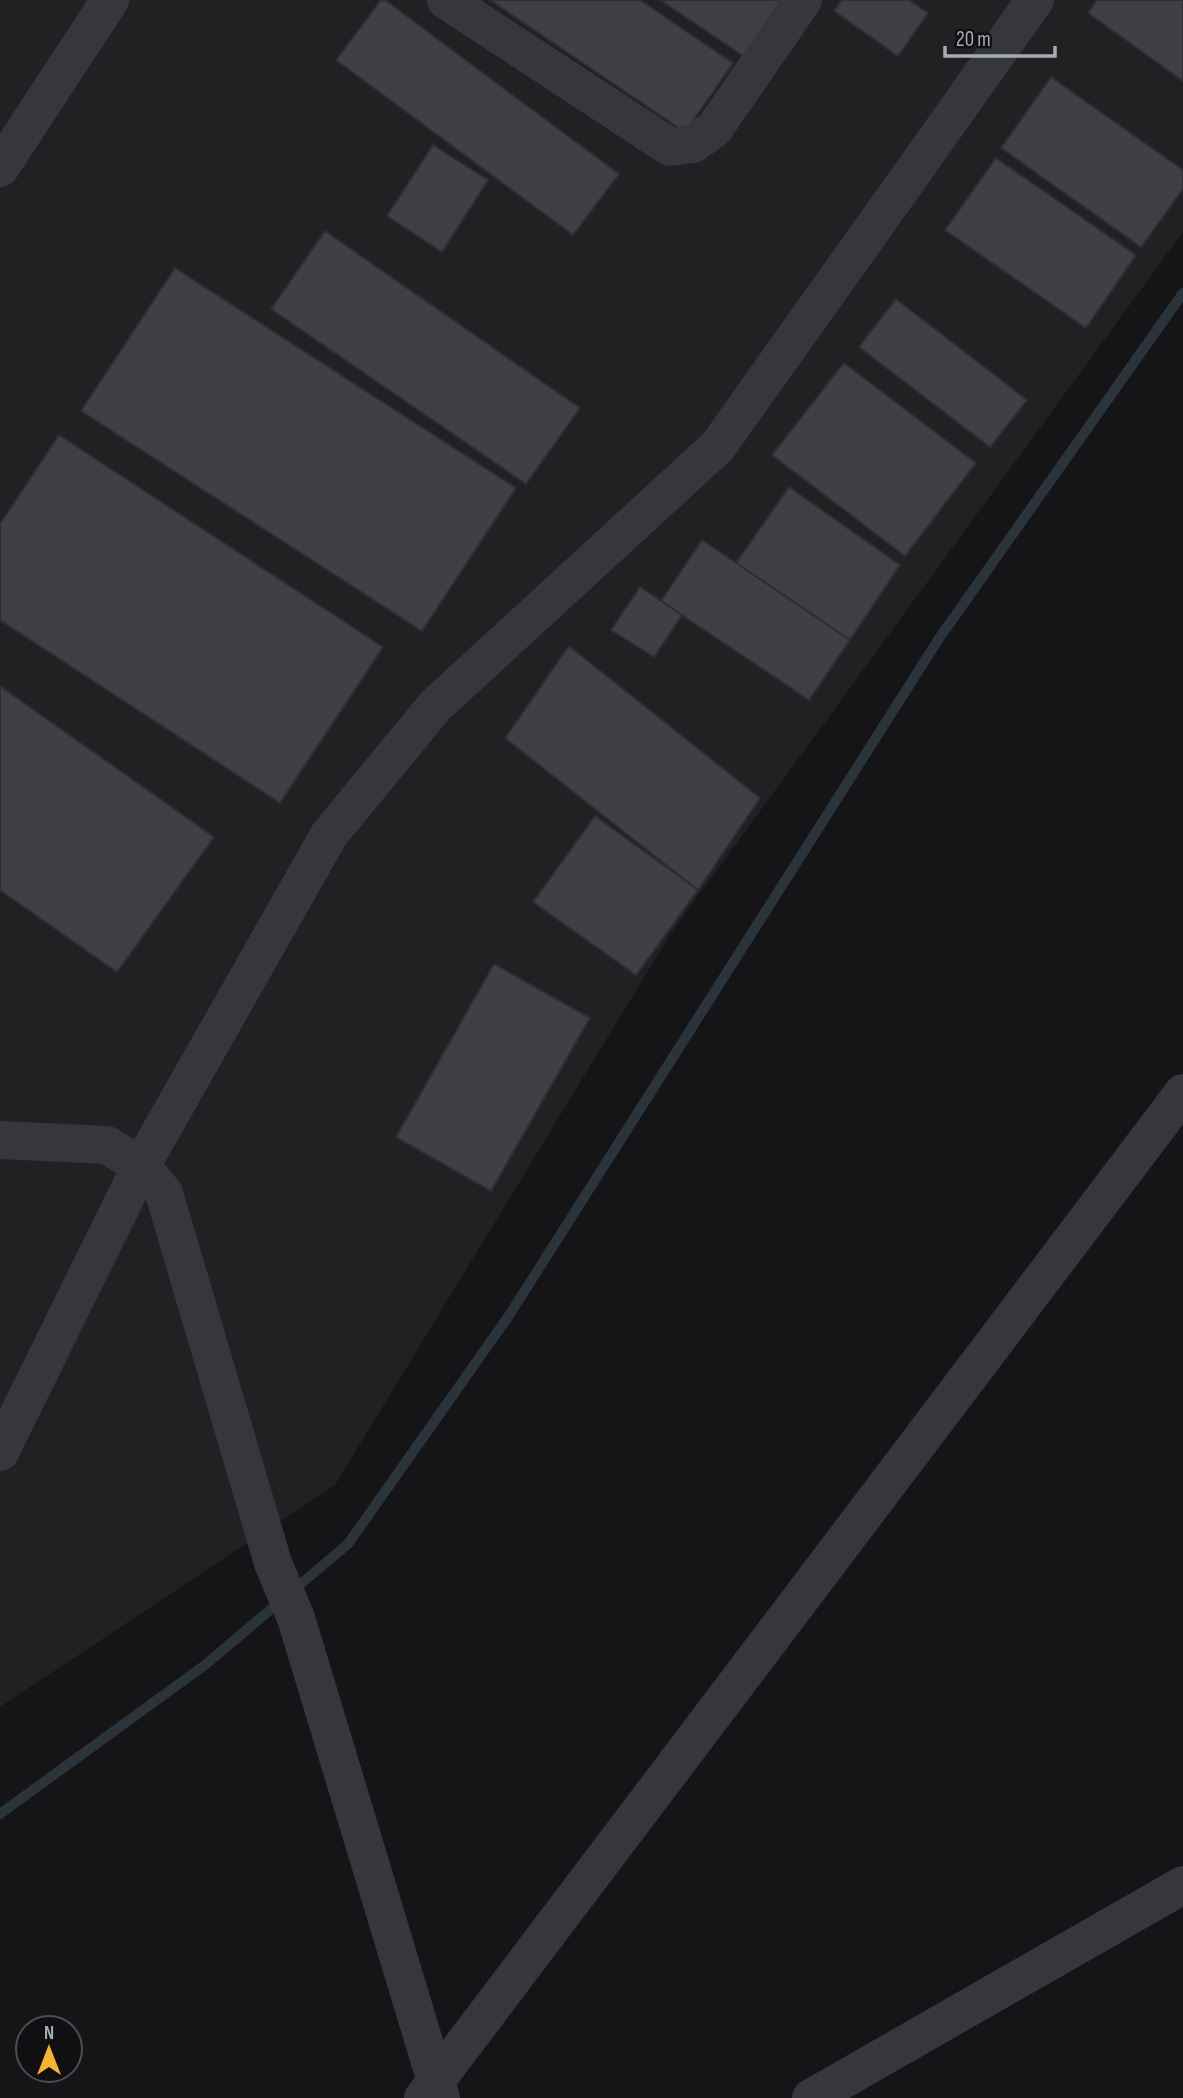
<svg xmlns="http://www.w3.org/2000/svg" width="1183" height="2098" font-family="'Sofia Sans Condensed',sans-serif">
<style>
.built{fill:#212124}
.lines{fill:none;stroke-linecap:round;stroke-linejoin:round}
.stream{stroke:#2b343b;stroke-width:10}
.building{fill:#3f4044;stroke:#2f2f33;stroke-width:2}
.minor{stroke:#36373c;stroke-width:38}
</style>
<rect width="100%" height="100%" fill="#151517"/>
<path class="built" d="M0,0H1183V232L671,933L335,1485L0,1707Z"/>
<g class="lines">
<path class="stream" d="M0,1814L205,1665L348,1544L508,1317L938,640L1183,293"/>
</g>
<g class="building">
<path d="M381,0H385L619,174L573,235L336,60Z"/>
<path d="M490,0H640L733,63L685,132Z"/>
<path d="M660,0H783L745,57Z"/>
<path d="M842,0H909L928,13L898,56L834,11Z"/>
<path d="M1097,0H1183V81L1088,13Z"/>
<path d="M1051,77L1183,170V189L1141,247L1001,148Z"/>
<path d="M433,145L488,180L442,252L387,216Z"/>
<path d="M996,158L1136,255L1086,328L945,230Z"/>
<path d="M325,231L580,408L526,484L271,309Z"/>
<path d="M175,268L516,488L422,631L81,411Z"/>
<path d="M896,299L1027,400L990,447L859,347Z"/>
<path d="M844,363L976,463L905,556L772,455Z"/>
<path d="M59,435L383,647L280,803L0,620V524Z"/>
<path d="M789,487L900,565L850,640L736,563Z"/>
<path d="M702,540L850,640L809,700L661,601Z"/>
<path d="M640,587L682,615L654,657L611,630Z"/>
<path d="M569,646L760,798L698,890L505,738Z"/>
<path d="M0,686L214,837L117,972L0,890Z"/>
<path d="M595,816L698,890L636,975L533,902Z"/>
<path d="M494,964L590,1018L491,1191L396,1137Z"/>
</g>
<g class="lines">
<g class="minor">
<path d="M446,0L670,147L693,144L714,129L803,0"/>
<path d="M0,168L110,0"/>
<path d="M0,1140L107,1145L141,1166L164,1193L273,1563L296,1618L441,2098"/>
<path d="M0,1452L141,1166L329,835L435,706L718,446L1035,0"/>
<path d="M423,2098L1183,1093"/>
<path d="M811,2098L1183,1885"/>
</g>
</g>
<g transform="translate(49 2049)"><circle r="33" fill="#101012" stroke="#4c4e54" stroke-width="2"/>
<path d="M0-5L12 26L0 18L-12 26Z" fill="#f4b330"/>
<text y="-10" font-size="19" font-weight="bold" text-anchor="middle" fill="#a7acb7">N</text>
</g>
<path d="M945 46v10h110v-10" fill="none" stroke="#a7acb7" stroke-width="3.5"/>
<text x="956" y="46" font-size="21" fill="#a7acb7" stroke="#101012" stroke-width="5" paint-order="stroke">20 m</text>
</svg>
